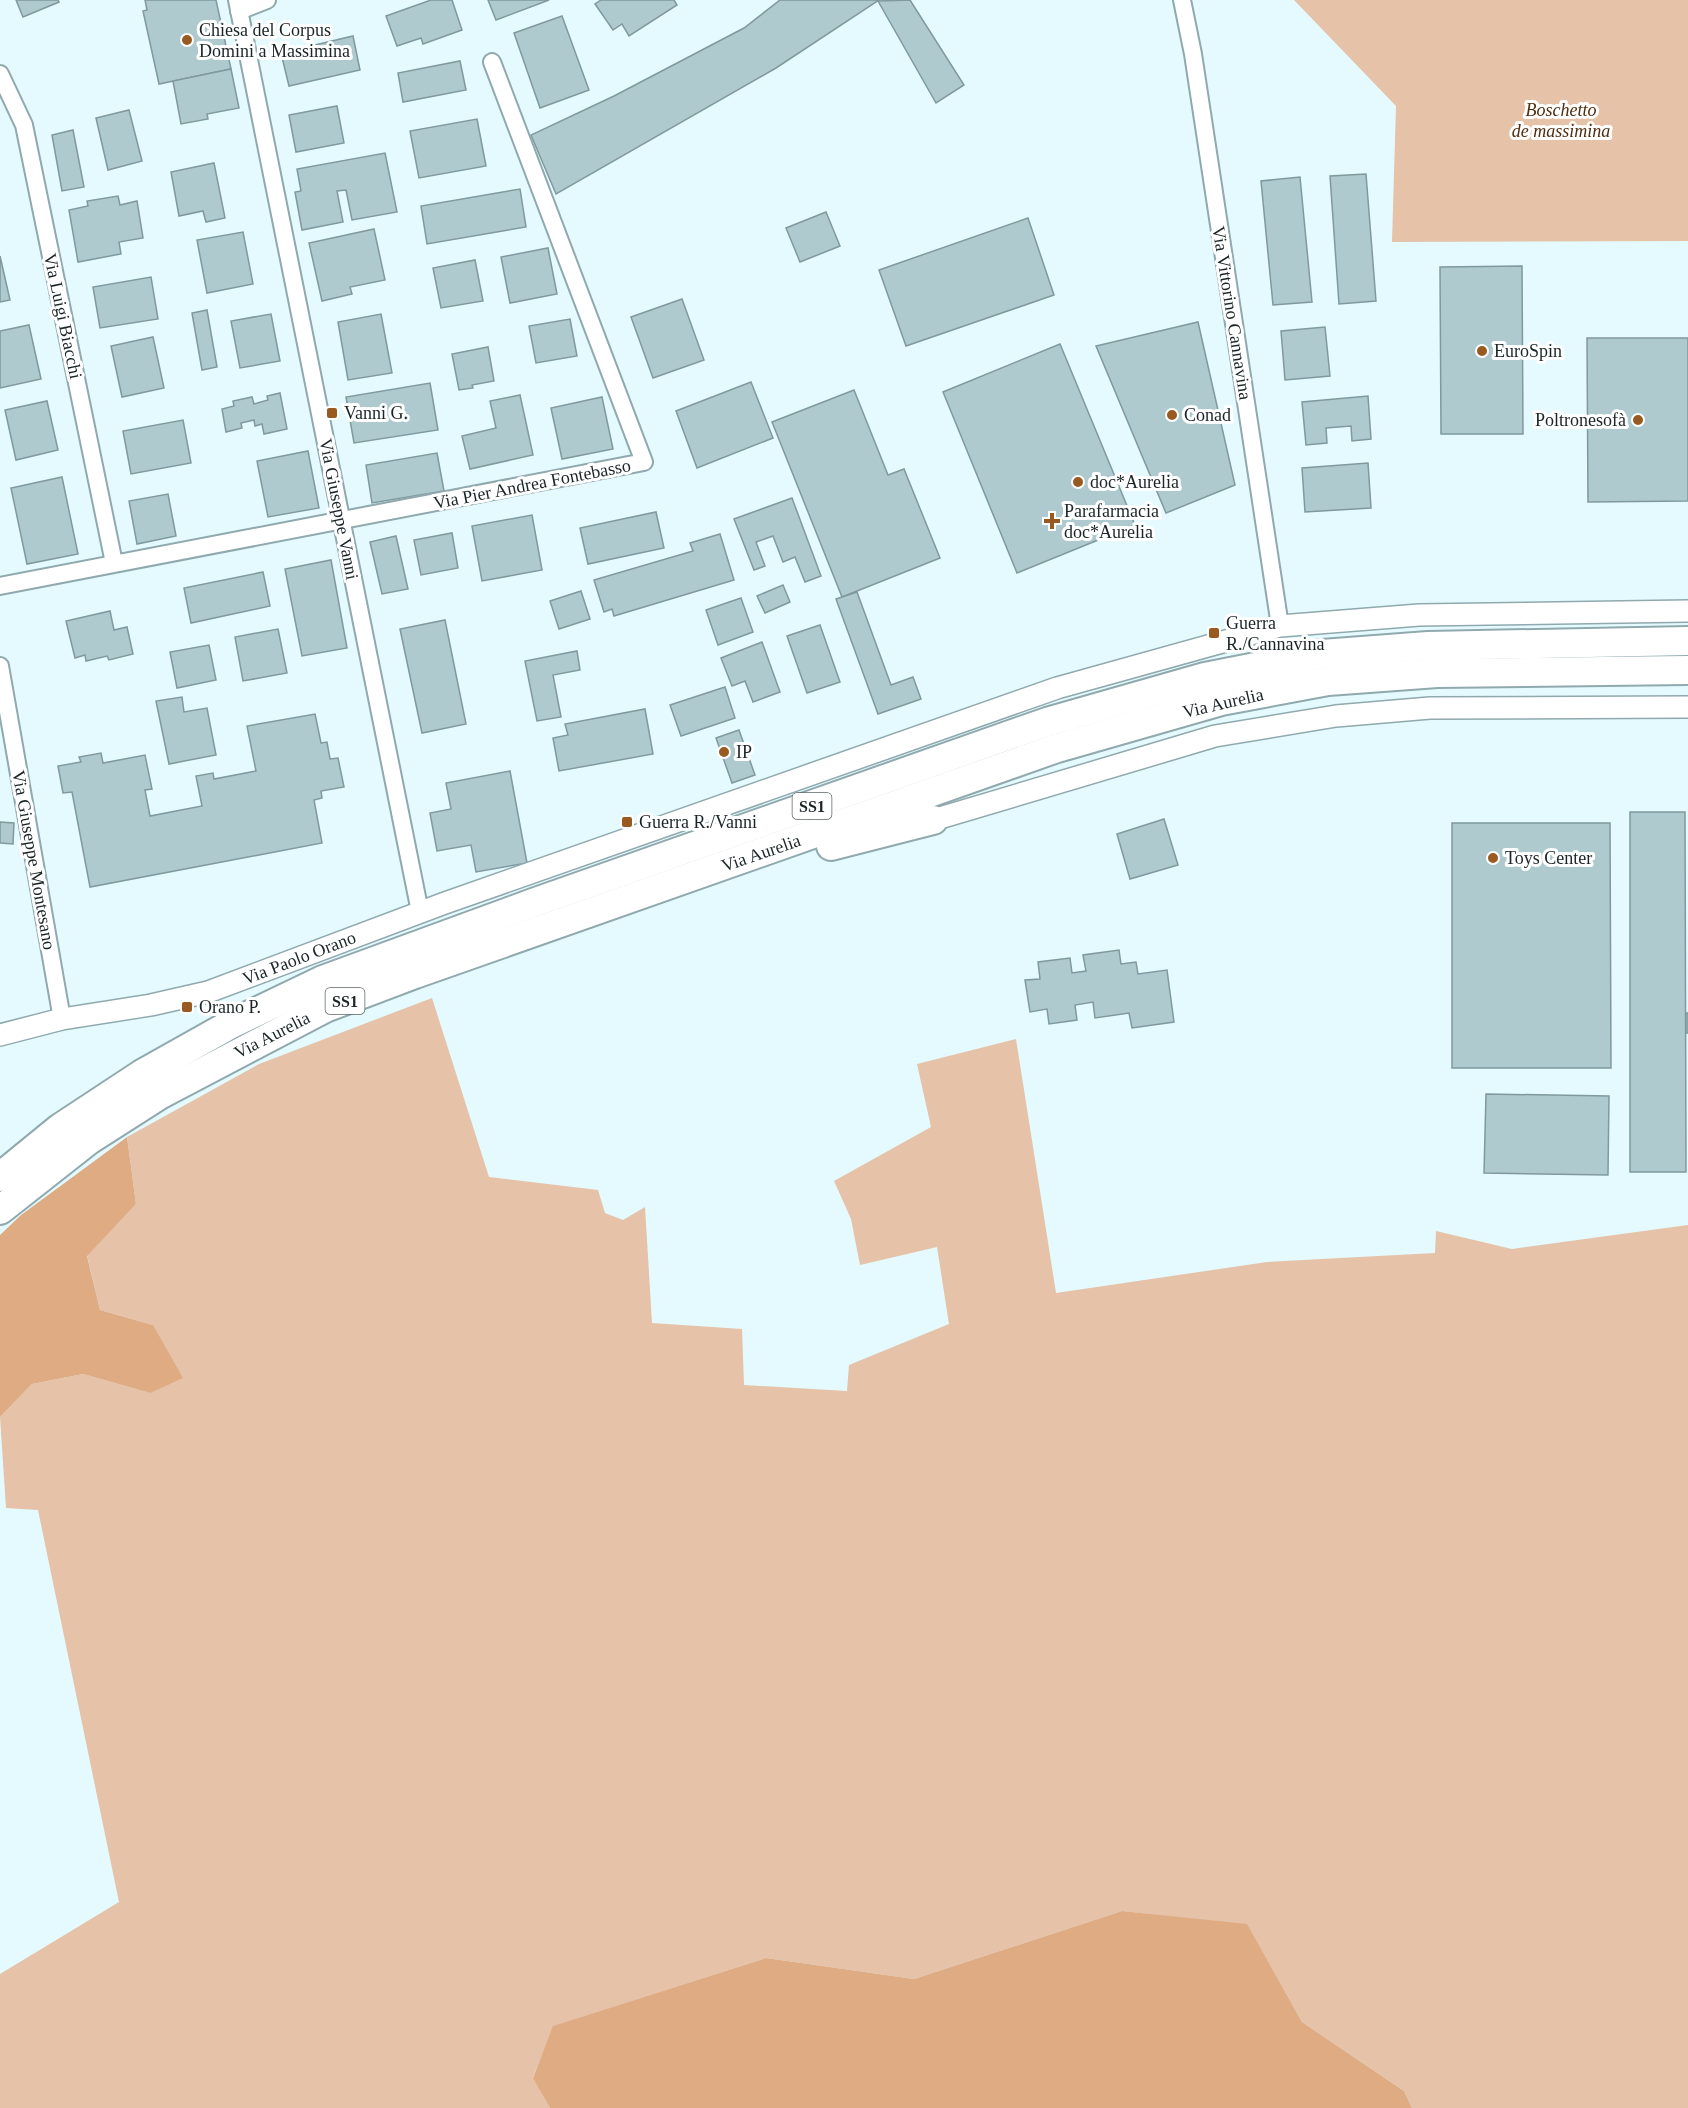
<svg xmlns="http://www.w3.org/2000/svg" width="1688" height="2108" font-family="'Times New Roman',serif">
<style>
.green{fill:#e5c2a8}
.forest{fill:#dfab83}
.building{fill:#afcacf;stroke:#7f999e;stroke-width:1.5}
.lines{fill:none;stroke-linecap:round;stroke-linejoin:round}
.minor-casing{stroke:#8fa9ae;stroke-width:20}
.tertiary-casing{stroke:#8fa9ae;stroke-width:24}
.trunk-casing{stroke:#8fa9ae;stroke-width:32}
.minor{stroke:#fff;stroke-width:16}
.tertiary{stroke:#fff;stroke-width:21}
.trunk{stroke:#fff;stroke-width:28}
.poi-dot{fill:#995a22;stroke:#fff;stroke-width:2}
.labels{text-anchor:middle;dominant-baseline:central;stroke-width:6;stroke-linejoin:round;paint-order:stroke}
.shield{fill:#fff;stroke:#5f6668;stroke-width:1.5}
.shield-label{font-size:16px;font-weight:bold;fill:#1b2527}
.poi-label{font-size:18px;fill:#1b2527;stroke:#fff;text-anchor:start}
.park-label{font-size:18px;font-style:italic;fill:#502d0e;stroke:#fff}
.street-label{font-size:18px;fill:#1b2527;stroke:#fff}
</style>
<rect width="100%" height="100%" fill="#e4fafe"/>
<g class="green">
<path d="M1294,0H1688V241L1392,242L1396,106Z"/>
<path d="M432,998L489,1177L598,1190L605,1213L623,1220L645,1207L652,1323L742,1329L744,1385L847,1391L849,1365L949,1324L937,1247L860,1265L851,1219L834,1181L931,1127L917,1064L1016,1039L1056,1293L1267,1262L1435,1253L1436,1231L1512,1249L1688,1225V2108H1412L1404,2091L1302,2022L1247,1925L1122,1911L914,1979L766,1958L554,2026L533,2077L550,2108H0V1974L119,1902L38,1510L6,1508L0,1417L32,1384L83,1374L150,1393L153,1325L100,1310L87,1255L136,1204L127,1137L259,1064Z"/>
</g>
<g class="forest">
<path d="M127,1137L136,1204L87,1256L100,1310L153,1325L183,1378L150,1393L83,1374L32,1384L0,1417V1235L21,1215Z"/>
<path d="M1122,1911L1247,1924L1302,2022L1404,2091L1412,2108H550L533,2078L553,2026L766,1958L914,1979Z"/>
</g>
<g class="building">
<path d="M16,0H58L59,2L23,17Z"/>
<path d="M145,0H216L231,69L159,84L143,11L147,10Z"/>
<path d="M431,0H452L462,30L423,44L421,38L397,46L386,16Z"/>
<path d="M488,0H549L496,20Z"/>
<path d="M601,0H674L677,5L629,36L622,24L613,30L595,4Z"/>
<path d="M780,0H879L776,68L556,194L531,135L614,96L744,28Z"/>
<path d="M910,0L964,85L936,103L878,1Z"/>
<path d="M562,16L589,90L540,108L514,33Z"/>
<path d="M353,36L360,70L289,86L281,53Z"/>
<path d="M460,61L466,90L403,102L398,73Z"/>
<path d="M231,69L239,108L207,114L208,119L181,124L173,81Z"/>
<path d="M337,106L344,143L296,152L289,115Z"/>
<path d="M129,110L142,161L108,170L96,118Z"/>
<path d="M477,119L486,166L419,178L410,131Z"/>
<path d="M73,130L84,187L62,191L52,135Z"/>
<path d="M385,153L397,212L352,220L346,190L337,191L343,222L302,230L295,192L301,191L297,169Z"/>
<path d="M214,163L225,218L206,222L203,211L179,216L171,172Z"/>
<path d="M1366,174L1376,301L1339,304L1330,176Z"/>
<path d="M1300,177L1312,302L1273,305L1261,181Z"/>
<path d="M520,189L526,227L427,244L421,206Z"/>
<path d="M118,196L120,205L137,201L143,238L119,242L121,254L78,262L69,210L88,206L87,201Z"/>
<path d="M826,212L840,246L800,262L786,228Z"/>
<path d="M1028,218L1054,295L906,346L879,270Z"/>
<path d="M374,229L385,280L350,287L352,294L322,301L309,243Z"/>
<path d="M243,232L253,284L207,293L197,240Z"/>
<path d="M548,248L557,294L510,303L501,257Z"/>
<path d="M0,256L10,300L0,302Z"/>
<path d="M475,260L483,301L441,308L433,268Z"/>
<path d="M1522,266L1523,434H1441L1440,267Z"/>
<path d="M151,277L158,319L100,328L93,287Z"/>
<path d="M682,299L704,360L653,378L631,317Z"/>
<path d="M207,310L217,367L202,370L192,313Z"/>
<path d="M271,314L280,361L240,368L231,321Z"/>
<path d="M381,314L392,373L348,380L338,322Z"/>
<path d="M570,319L577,356L536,363L529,326Z"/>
<path d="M1198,322L1235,485L1166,513L1096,346Z"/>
<path d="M29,325L41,379L0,388V331Z"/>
<path d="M1325,327L1330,376L1285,380L1281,331Z"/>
<path d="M153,337L164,388L122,397L111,346Z"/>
<path d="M1587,338H1688V501L1588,502Z"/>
<path d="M1060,344L1135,525L1017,573L943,392Z"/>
<path d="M488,347L494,381L472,385L473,388L459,390L452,354Z"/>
<path d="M751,382L773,438L697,468L676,411Z"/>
<path d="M430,383L438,430L354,443L346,397Z"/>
<path d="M854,390L888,475L904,469L940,558L842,597L772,422Z"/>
<path d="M280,393L287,429L264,434L262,424L255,426L254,420L241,423L242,428L226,432L222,409L234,406L233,401L252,397L254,404L268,400L267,396Z"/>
<path d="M520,395L533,455L470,469L462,436L496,428L490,401Z"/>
<path d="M1368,396L1371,439L1352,441L1351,426L1326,428L1327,443L1306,445L1302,402Z"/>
<path d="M602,397L613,449L562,459L551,408Z"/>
<path d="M47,401L58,450L16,460L5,410Z"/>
<path d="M183,420L191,463L131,474L123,431Z"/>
<path d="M308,451L319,508L268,517L257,461Z"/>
<path d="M437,453L444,491L372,503L366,465Z"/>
<path d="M1368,463L1371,508L1305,512L1302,468Z"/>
<path d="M62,477L78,554L27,564L11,488Z"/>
<path d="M168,494L176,536L137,544L129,501Z"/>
<path d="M792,498L821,576L805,582L795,557L783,562L773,536L756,542L765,566L754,570L734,519Z"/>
<path d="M656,512L664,548L588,564L580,528Z"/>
<path d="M532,515L542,570L482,581L472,526Z"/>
<path d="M452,533L458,568L421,575L414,540Z"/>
<path d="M720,534L734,580L614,616L612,609L604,612L594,580L693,551L690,543Z"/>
<path d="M396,536L408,589L382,594L370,542Z"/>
<path d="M331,560L347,648L302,656L285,569Z"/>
<path d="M263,572L270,606L191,623L184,588Z"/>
<path d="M783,585L790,602L765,613L757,596Z"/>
<path d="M581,591L590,619L559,629L550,601Z"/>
<path d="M857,592L891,685L913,677L921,699L878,714L836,599Z"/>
<path d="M741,598L753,632L718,645L706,610Z"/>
<path d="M110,611L114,630L127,627L133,654L109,660L107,656L86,661L85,655L75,658L66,621Z"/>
<path d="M445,620L466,724L422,733L400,629Z"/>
<path d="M820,625L840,682L807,693L787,636Z"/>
<path d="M278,629L287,673L243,681L235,637Z"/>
<path d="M762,642L780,692L753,702L745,681L732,686L721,658Z"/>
<path d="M209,645L216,680L177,688L170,652Z"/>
<path d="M577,651L580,670L553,675L561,717L537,721L525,661Z"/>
<path d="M725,687L735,718L681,736L670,705Z"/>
<path d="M182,697L184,712L207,708L216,755L169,764L156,701Z"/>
<path d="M645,709L653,754L559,771L553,738L568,735L565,724Z"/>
<path d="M315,714L321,743L327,742L330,759L338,758L344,787L321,791L322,798L314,800L322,843L90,887L72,792L63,793L58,766L81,762L79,757L101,753L103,763L145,755L152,789L145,790L150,816L202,806L196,776L213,773L214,779L256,771L247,726Z"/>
<path d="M739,730L755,775L732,783L716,738Z"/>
<path d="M510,771L527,863L476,872L471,845L437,851L430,813L451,809L446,783Z"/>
<path d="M1630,812H1685L1686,1172H1630Z"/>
<path d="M1164,819L1178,865L1130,879L1117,834Z"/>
<path d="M0,822L14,823L13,844L0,843Z"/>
<path d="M1452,823H1610L1611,1068H1452Z"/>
<path d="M1119,950L1121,964L1136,962L1138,974L1167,970L1174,1022L1132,1028L1129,1013L1095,1018L1093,1002L1075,1005L1077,1020L1049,1024L1047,1009L1030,1012L1025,980L1040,979L1038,962L1070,958L1072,973L1086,971L1083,955Z"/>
<rect x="1686" y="1013" width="2" height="20"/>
<path d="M1486,1094L1609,1096L1608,1175L1484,1173Z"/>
</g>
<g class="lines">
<defs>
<g id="minor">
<path d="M237,0L420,912"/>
<path d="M1182,0L1193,54L1280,626"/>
<path d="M239,11L267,0"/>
<path d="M0,74L24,125L114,563"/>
<path d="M0,586L644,462L492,62"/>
<path d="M0,666L62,1019"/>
</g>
<g id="tertiary">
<path d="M933,820L1215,736L1336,716L1430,708L1688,707"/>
<path d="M0,1035L62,1019L151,1005L208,992L445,903L1057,688L1280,626L1419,615L1688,611"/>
</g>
<g id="trunk">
<path d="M831,846L933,820"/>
<path d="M0,1177L60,1128L142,1074L231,1024L323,980L533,903L1047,722L1205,677L1322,654L1428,646L1688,641"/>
<path d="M0,1210L89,1140L161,1094L325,1008L415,974L1057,748L1221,701L1328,681L1437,673L1688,670"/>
</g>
</defs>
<use href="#minor" class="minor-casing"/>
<use href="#tertiary" class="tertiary-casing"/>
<use href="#trunk" class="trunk-casing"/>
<use href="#minor" class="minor"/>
<use href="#tertiary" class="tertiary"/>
<use href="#trunk" class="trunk"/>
</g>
<g class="poi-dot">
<circle cx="187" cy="40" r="6"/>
<circle cx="1482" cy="351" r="6"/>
<rect x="326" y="407" width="12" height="12" rx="3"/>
<circle cx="1172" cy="415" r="6"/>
<circle cx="1638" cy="420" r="6"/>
<circle cx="1078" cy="482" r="6"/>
<path d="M1049 512h6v6h6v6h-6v6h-6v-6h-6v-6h6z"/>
<rect x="1208" y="627" width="12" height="12" rx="3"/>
<circle cx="724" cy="752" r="6"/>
<rect x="621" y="816" width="12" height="12" rx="3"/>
<circle cx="1493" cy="858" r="6"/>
<rect x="181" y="1001" width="12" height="12" rx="3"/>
</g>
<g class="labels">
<g class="shield">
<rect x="792.5" y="793" width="39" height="26" rx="4.5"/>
<rect x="325.5" y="988" width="39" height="26" rx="4.5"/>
</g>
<g class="shield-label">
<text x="812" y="806">SS1</text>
<text x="345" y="1001">SS1</text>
</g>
<g class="poi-label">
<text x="199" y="30">Chiesa del Corpus<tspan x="199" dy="21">Domini a Massimina</tspan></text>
<text x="1494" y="351">EuroSpin</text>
<text x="344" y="413">Vanni G.</text>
<text x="1184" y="415">Conad</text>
<text x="1626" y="420" text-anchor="end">Poltronesofà</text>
<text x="1090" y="482">doc*Aurelia</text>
<text x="1064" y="511">Parafarmacia<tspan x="1064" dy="21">doc*Aurelia</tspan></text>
<text x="1226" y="623">Guerra<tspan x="1226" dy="21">R./Cannavina</tspan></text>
<text x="736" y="752">IP</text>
<text x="639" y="822">Guerra R./Vanni</text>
<text x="1505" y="858">Toys Center</text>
<text x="199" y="1007">Orano P.</text>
</g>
<g class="park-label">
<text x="1561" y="110">Boschetto<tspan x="1561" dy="21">de massimina</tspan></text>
</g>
<g class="street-label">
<text transform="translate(1232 313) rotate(81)">Via Vittorino Cannavina</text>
<text transform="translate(63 316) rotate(78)">Via Luigi Biacchi</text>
<text transform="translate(532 484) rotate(-11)">Via Pier Andrea Fontebasso</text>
<text transform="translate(339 509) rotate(79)">Via Giuseppe Vanni</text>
<text transform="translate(1223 703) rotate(-13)">Via Aurelia</text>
<text transform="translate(761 853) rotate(-19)">Via Aurelia</text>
<text transform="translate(34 860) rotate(80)">Via Giuseppe Montesano</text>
<text transform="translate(299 958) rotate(-21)">Via Paolo Orano</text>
<text transform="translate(272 1035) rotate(-27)">Via Aurelia</text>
</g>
</g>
</svg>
